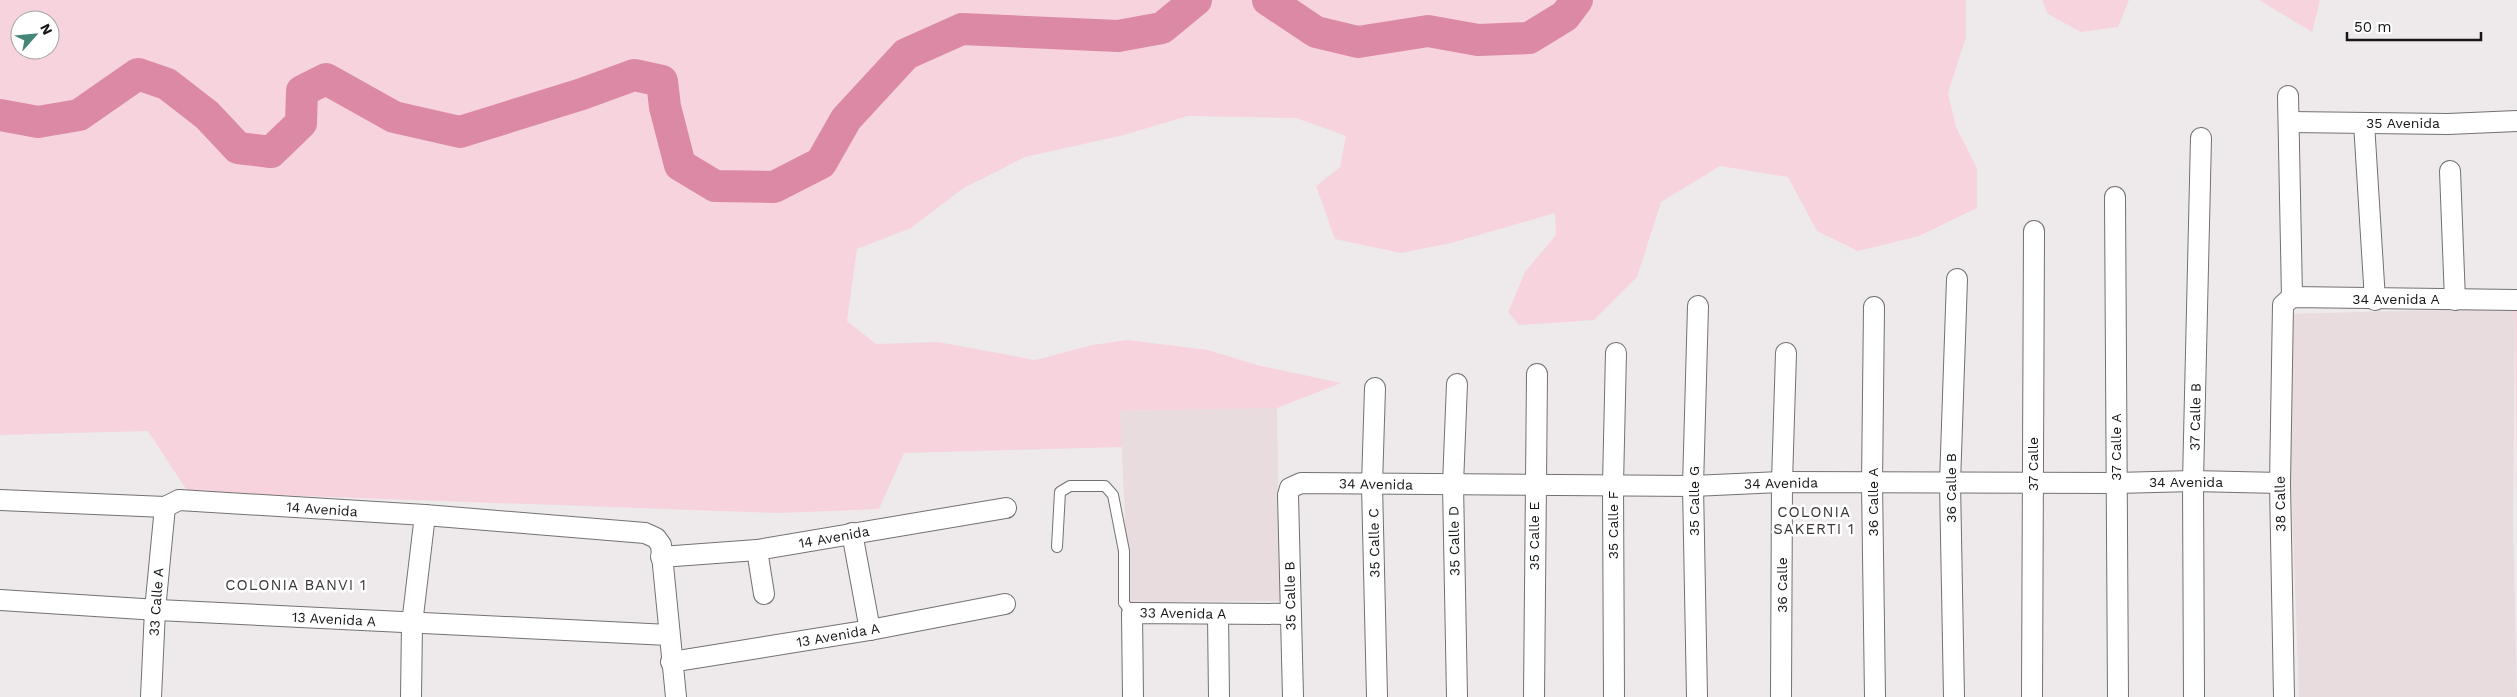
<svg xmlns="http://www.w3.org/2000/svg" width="2517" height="697" font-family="'Work Sans',sans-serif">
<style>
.built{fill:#e8dcdf}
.green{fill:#f6d3dd;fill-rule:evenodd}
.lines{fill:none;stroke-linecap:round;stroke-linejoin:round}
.river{stroke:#db89a4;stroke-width:32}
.lane-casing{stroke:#747171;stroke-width:12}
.street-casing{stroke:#747171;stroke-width:22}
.lane{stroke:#fff;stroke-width:10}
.street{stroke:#fff;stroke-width:20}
.labels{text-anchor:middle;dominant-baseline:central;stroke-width:5;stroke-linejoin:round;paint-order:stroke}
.street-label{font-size:14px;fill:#181717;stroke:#fff}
.neighbourhood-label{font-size:15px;letter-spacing:1px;fill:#3a3738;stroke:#fff}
</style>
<rect width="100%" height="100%" fill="#eeeaeb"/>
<g class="built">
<path d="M2515,308L2513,523L2517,697H2299L2285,314Z"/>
<path d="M1277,408L1280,601L1129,602L1120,411Z"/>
</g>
<g class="green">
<path d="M0,0H1966V37L1948,93L1956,127L1977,168V208L1919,236L1858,251L1817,231L1788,177L1720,166L1661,202L1637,277L1594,320L1519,325L1508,312L1525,272L1556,235L1555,213L1451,243L1401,253L1335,239L1316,186L1340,167L1346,136L1296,118L1188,116L1124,135L1025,157L962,189L911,228L857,249L847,321L876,344L938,342L1035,360L1093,345L1127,340L1208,350L1257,365L1341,383L1277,408L1120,411L1122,447L904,453L879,509L779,513L188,492L148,431L0,435ZM20,20H50V50H20Z"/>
<path d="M2042,0H2129L2118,27L2081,32L2048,14Z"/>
<path d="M2259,0H2320L2312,32Z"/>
<path d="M2515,308H2517V502Z"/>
</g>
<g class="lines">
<g class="river">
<path d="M1268,0L1316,32L1358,42L1428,31L1478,40L1529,38L1565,16L1577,0"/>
<path d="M0,115L38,122L79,115L138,74L167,84L207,115L238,148L271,152L301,123L302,91L326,79L394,117L460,132L582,94L634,75L662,81L665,107L680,165L715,186L774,187L821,163L846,119L906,54L962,29L1118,36L1162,28L1196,0"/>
</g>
<defs>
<path id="lane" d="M1057,547L1060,492L1070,486H1105L1113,495L1124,551V603L1132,613"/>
<g id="street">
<path d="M2288,96L2292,297"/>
<path d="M2290,122L2448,124L2517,121"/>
<path d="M2364,123L2375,300"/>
<path d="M2450,171L2455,300"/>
<path d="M2115,197L2118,697"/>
<path d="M1874,307L1872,483L1875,697"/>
<path d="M1375,388L1372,485L1377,697"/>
<path d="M0,500L165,507L179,500L425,515L645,533L656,538L661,545L676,697"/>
<path d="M852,533L870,630"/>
<path d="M757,550L764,594"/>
<path d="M661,557L757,550L1006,508"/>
<path d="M0,600L158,610L669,635"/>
<path d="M1218,614L1219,697"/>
<path d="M671,662L870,630L1005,604"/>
<path d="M151,697L155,610L165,507"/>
<path d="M411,697L412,624L425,515"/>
<path d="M1133,697L1132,613L1290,614"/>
<path d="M1293,697L1288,495L1290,488L1301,483L1693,486L1782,482L2116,483L2193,481L2280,483"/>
<path d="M1457,697L1453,484L1457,384"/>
<path d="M1534,697L1537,374"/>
<path d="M1614,697L1613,484L1616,353"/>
<path d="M1697,697L1693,486L1698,306"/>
<path d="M1781,697L1782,482L1786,353"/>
<path d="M1954,697L1950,483L1957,279"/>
<path d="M2032,697L2034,231"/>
<path d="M2194,697L2193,481L2201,138"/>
<path d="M2284,697L2280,483L2283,305L2292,297L2517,300"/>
</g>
</defs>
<use href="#lane" class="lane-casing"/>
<use href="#street" class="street-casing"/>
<use href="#lane" class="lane"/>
<use href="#street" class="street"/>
</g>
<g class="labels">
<g class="street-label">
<text x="2403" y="123">35 Avenida</text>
<text x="2396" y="299">34 Avenida A</text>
<text transform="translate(2195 417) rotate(-89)">37 Calle B</text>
<text transform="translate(2116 447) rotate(-90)">37 Calle A</text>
<text transform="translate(2033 464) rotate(-90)">37 Calle</text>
<text x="2186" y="482">34 Avenida</text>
<text transform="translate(1781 483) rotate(-1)">34 Avenida</text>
<text transform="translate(1376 484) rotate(1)">34 Avenida</text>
<text transform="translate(1951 488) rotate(-90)">36 Calle B</text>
<text transform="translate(1694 501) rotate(-90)">35 Calle G</text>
<text transform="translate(1873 502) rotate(-90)">36 Calle A</text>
<text transform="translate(2280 504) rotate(-91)">38 Calle</text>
<text transform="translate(322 509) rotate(4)">14 Avenida</text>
<text transform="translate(1613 525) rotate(-90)">35 Calle F</text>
<text transform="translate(1534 536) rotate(-90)">35 Calle E</text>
<text transform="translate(834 537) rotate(-10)">14 Avenida</text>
<text transform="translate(1454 541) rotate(-91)">35 Calle D</text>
<text transform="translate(1374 543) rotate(-91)">35 Calle C</text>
<text transform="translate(1782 585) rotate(-90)">36 Calle</text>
<text transform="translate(1290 596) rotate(-91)">35 Calle B</text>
<text transform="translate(156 602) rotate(-86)">33 Calle A</text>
<text transform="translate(1183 613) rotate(1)">33 Avenida A</text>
<text transform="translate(334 619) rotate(3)">13 Avenida A</text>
<text transform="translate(838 635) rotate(-10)">13 Avenida A</text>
</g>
<g class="neighbourhood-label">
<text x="1814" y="512">COLONIA<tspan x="1814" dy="17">SAKERTI 1</tspan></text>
<text x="296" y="585">COLONIA BANVI 1</text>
</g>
</g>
<g transform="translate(35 35) rotate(63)"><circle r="24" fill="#ffffff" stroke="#a3a2a2"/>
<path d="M0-4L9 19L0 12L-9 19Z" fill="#448779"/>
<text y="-8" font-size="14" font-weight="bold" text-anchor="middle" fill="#181717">N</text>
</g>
<path d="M2347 32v8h134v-8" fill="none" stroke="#181717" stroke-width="2.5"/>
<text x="2354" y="32" font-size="15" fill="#181717" stroke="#ffffff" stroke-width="4" paint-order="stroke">50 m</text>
</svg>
